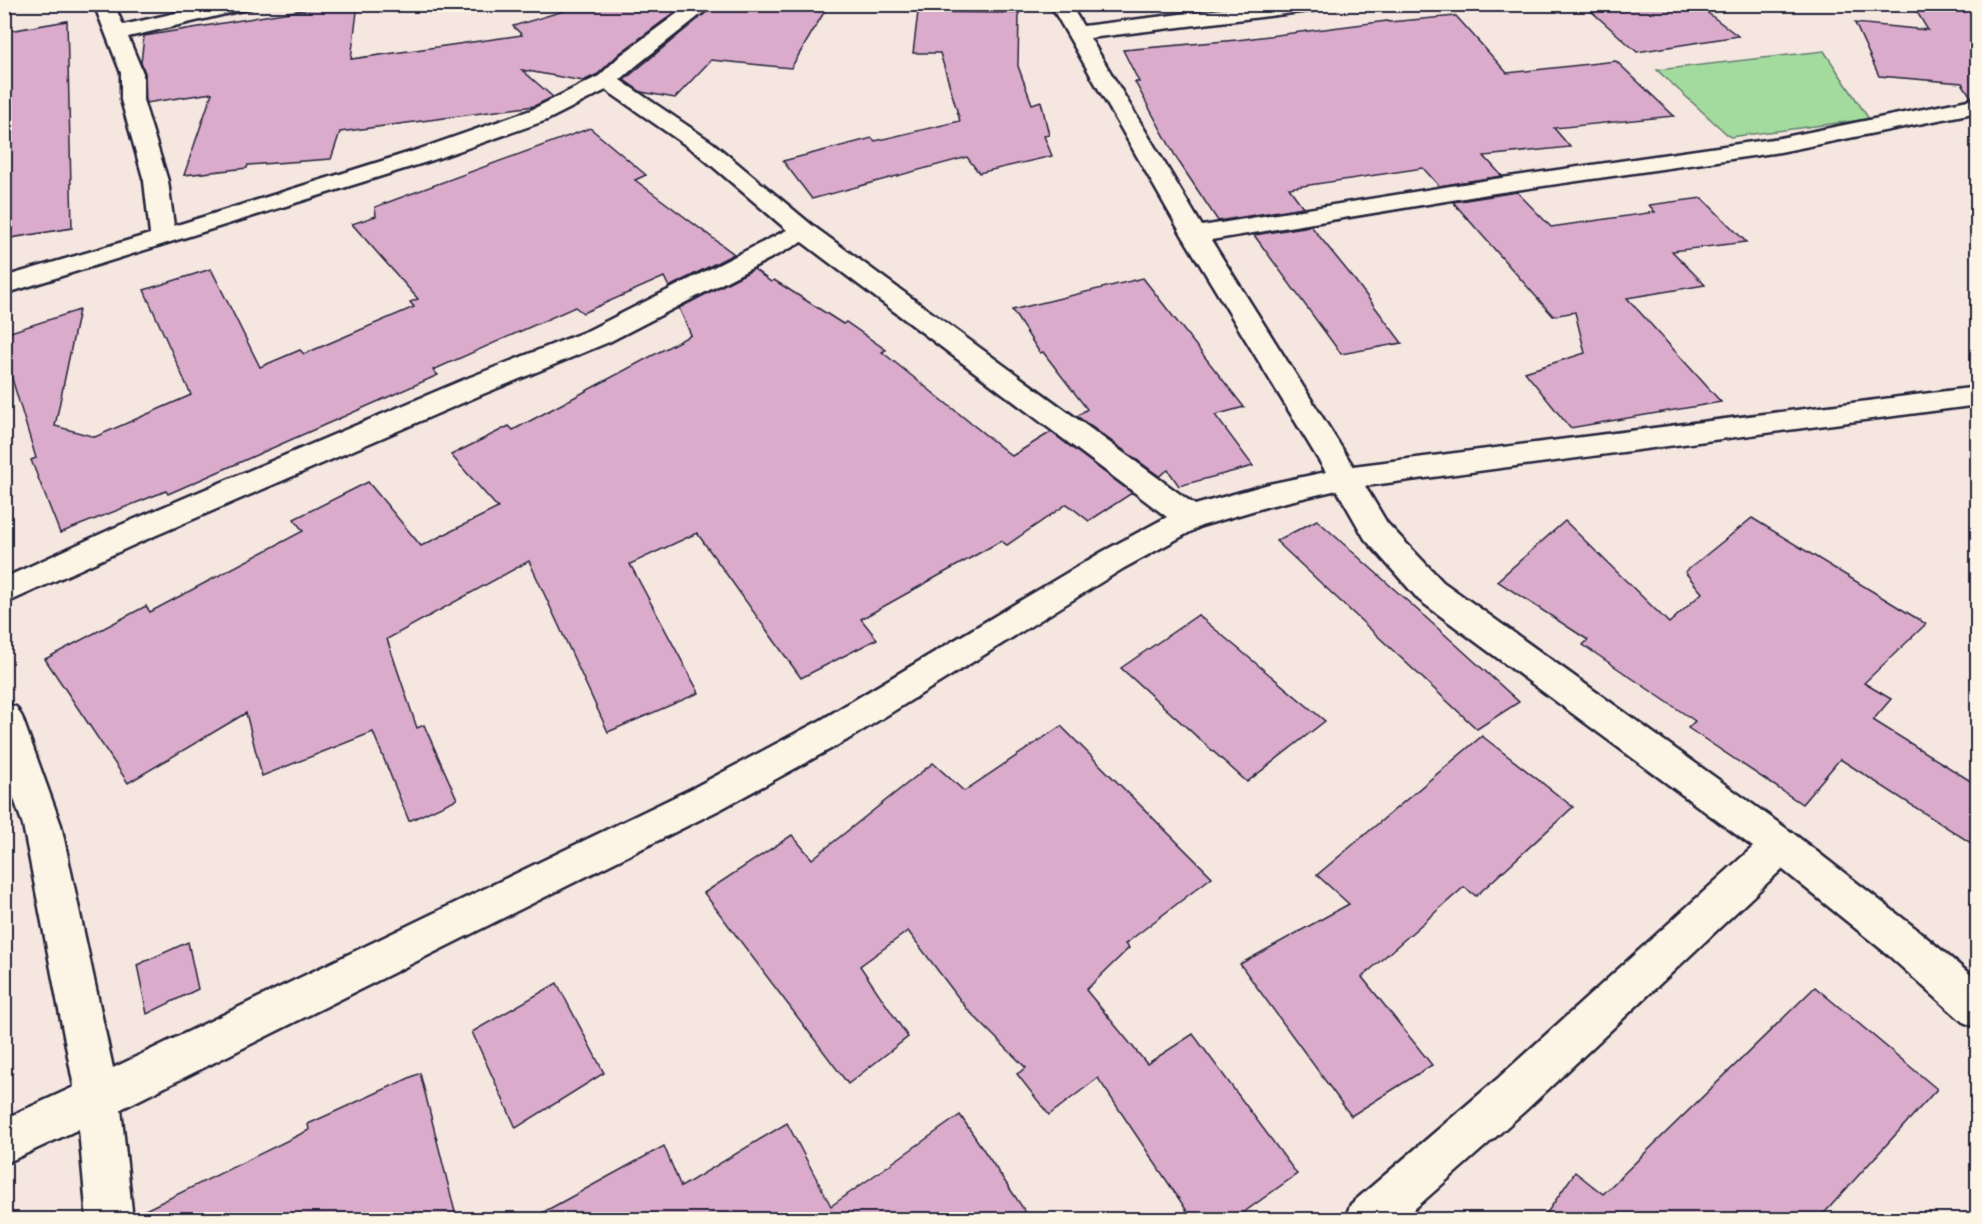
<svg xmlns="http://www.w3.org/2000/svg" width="1982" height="1224" font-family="Mali,sans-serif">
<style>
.green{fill:#a3db9f;stroke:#627e6d;stroke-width:1.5}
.building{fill:#daabcb;stroke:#22223b;stroke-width:1.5}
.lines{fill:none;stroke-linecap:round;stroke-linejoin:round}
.minor-casing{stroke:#22223b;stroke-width:5}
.minor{fill:#fcf5e5;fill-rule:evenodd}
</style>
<rect width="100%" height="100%" fill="#f5e6e0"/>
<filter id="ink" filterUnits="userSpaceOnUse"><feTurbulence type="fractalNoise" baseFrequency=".0167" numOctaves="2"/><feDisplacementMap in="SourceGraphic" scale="12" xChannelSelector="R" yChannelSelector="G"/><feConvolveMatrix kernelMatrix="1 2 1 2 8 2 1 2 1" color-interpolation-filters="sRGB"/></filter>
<g filter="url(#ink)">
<path class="green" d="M1824,51L1869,119L1730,137L1657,70Z"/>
<g class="building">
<path d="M358,4L351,59L522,35L513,26L587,4H686L620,53L598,74L583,81L522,70L553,97L534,106L340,132L331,159L248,165L247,168L184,175L212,93L146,103L145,73L141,63L144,36L314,8Z"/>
<path d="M716,4H829L791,68L711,60L675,98L641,92L624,80Z"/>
<path d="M1583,4H1696L1738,36L1637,52Z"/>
<path d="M1912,4H1977V96L1971,97L1962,83L1879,76L1855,23L1928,30Z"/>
<path d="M918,12L1019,13L1018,66L1032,104L1041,101L1049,135L1044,136L1052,156L979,173L967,157L812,199L783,161L872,138L875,141L960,121L940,53H913Z"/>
<path d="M1456,16L1507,73L1616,61L1674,116L1554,128L1570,147L1484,156L1502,176L1439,186L1423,168L1289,188L1303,207L1218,221L1177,159L1135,82H1139L1123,50L1237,40L1387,21L1389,22Z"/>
<path d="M67,21L72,228L4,239V32Z"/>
<path d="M590,128L646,175L635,180L734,254L669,287L664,277L583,313L575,307L433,370L438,375L168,494L166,491L60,533L31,460L36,458L4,352V334L79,310L55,426L95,437L191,395L144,290L211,269L260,367L300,350L304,354L414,307L410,302L418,299L352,224L376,216L375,207Z"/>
<path d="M1517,192L1551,227L1655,212L1649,205L1702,198L1746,242L1672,251L1705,285L1627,298L1721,402L1570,428L1525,372L1585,353L1575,312L1553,316L1453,202Z"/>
<path d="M1311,226L1354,279L1402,343L1341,354L1254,235Z"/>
<path d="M754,269L771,282L774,280L843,324L846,322L886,350L882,352L1012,456L1051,432L1132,493L1089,521L1067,504L1007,545L1001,541L861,619L877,639L801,678L697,533L630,564L699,693L608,732L529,561L387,639L417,728L424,725L457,799L409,821L373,732L262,776L246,713L128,783L45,659L146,606L150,612L303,531L294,519L368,482L421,546L498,508L451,455L509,426L513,430L691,335L679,308Z"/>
<path d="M1143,278L1244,407L1215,415L1253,466L1179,486L1168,470L1159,476L1077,416L1087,409L1043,352L1040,353L1012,310Z"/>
<path d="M1752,518L1926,624L1864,683L1891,699L1873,720L1977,785V847L1840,759L1802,804L1688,728L1695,721L1583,645L1588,640L1497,581L1565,521L1669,623L1702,593L1685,572Z"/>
<path d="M1317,520L1452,641L1519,702L1477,729L1276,541Z"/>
<path d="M1198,615L1325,721L1247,782L1121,668Z"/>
<path d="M1061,726L1212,877L1125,944L1129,948L1086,990L1147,1064L1193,1034L1297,1174L1233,1220H1193L1098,1078L1049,1115L1017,1074L1026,1068L967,1009L908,931L860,966L908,1037L848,1084L704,893L792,835L812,859L933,763L964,791Z"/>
<path d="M1482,736L1573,807L1476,896L1464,887L1362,977L1432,1065L1351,1116L1240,964L1349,904L1317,875Z"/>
<path d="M188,942L198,989L147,1014L137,965Z"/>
<path d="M557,983L604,1073L516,1128L472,1032Z"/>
<path d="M1815,987L1937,1089L1818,1220H1542L1575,1172L1603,1194Z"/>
<path d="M420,1073L457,1220H135V1215L309,1130L308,1124Z"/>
<path d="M960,1115L1031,1220H529L664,1146L681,1187L787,1123L831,1206Z"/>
</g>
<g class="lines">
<defs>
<path id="minor" d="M94,4H114L123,25L215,4H254L251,8L128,37L143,73V100L168,181L174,226L417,150L531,110L599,76L621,55L690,4H714L637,65L620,80L713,143L813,226L1195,505L1269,484L1326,472L1182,235L1050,4H1070L1083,26L1262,4H1327L1324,8L1317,10L1090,38L1202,226L1488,180L1780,138L1978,98V112L1780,152L1488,194L1211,240L1353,466L1978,387V405L1365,486L1387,523L1443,582L1794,834L1914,927L1978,981V1028L1963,1022L1886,953L1782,869L1526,1110L1402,1220H1344L1351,1204L1496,1080L1753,847L1419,600L1365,539L1337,490L1269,506L1201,526L1124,568L847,740L721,809L121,1109L133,1220H87L79,1129L4,1164V1119L74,1087L23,825L4,770V703L16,707L22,717L61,825L113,1068L695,787L821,720L1102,552L1167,517L802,242L609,342L483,394L138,543L4,604V578L116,527L463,380L589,330L787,230L697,153L606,90L547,120L433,160L4,294V277L150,234L144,181L121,100V73Z"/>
</defs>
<use href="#minor" class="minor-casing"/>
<use href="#minor" class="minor"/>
</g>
</g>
<rect width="1982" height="1224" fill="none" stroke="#fcf5e5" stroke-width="24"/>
<rect x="12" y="12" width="1958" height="1200" fill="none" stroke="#22223b" stroke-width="2" filter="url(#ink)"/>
</svg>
